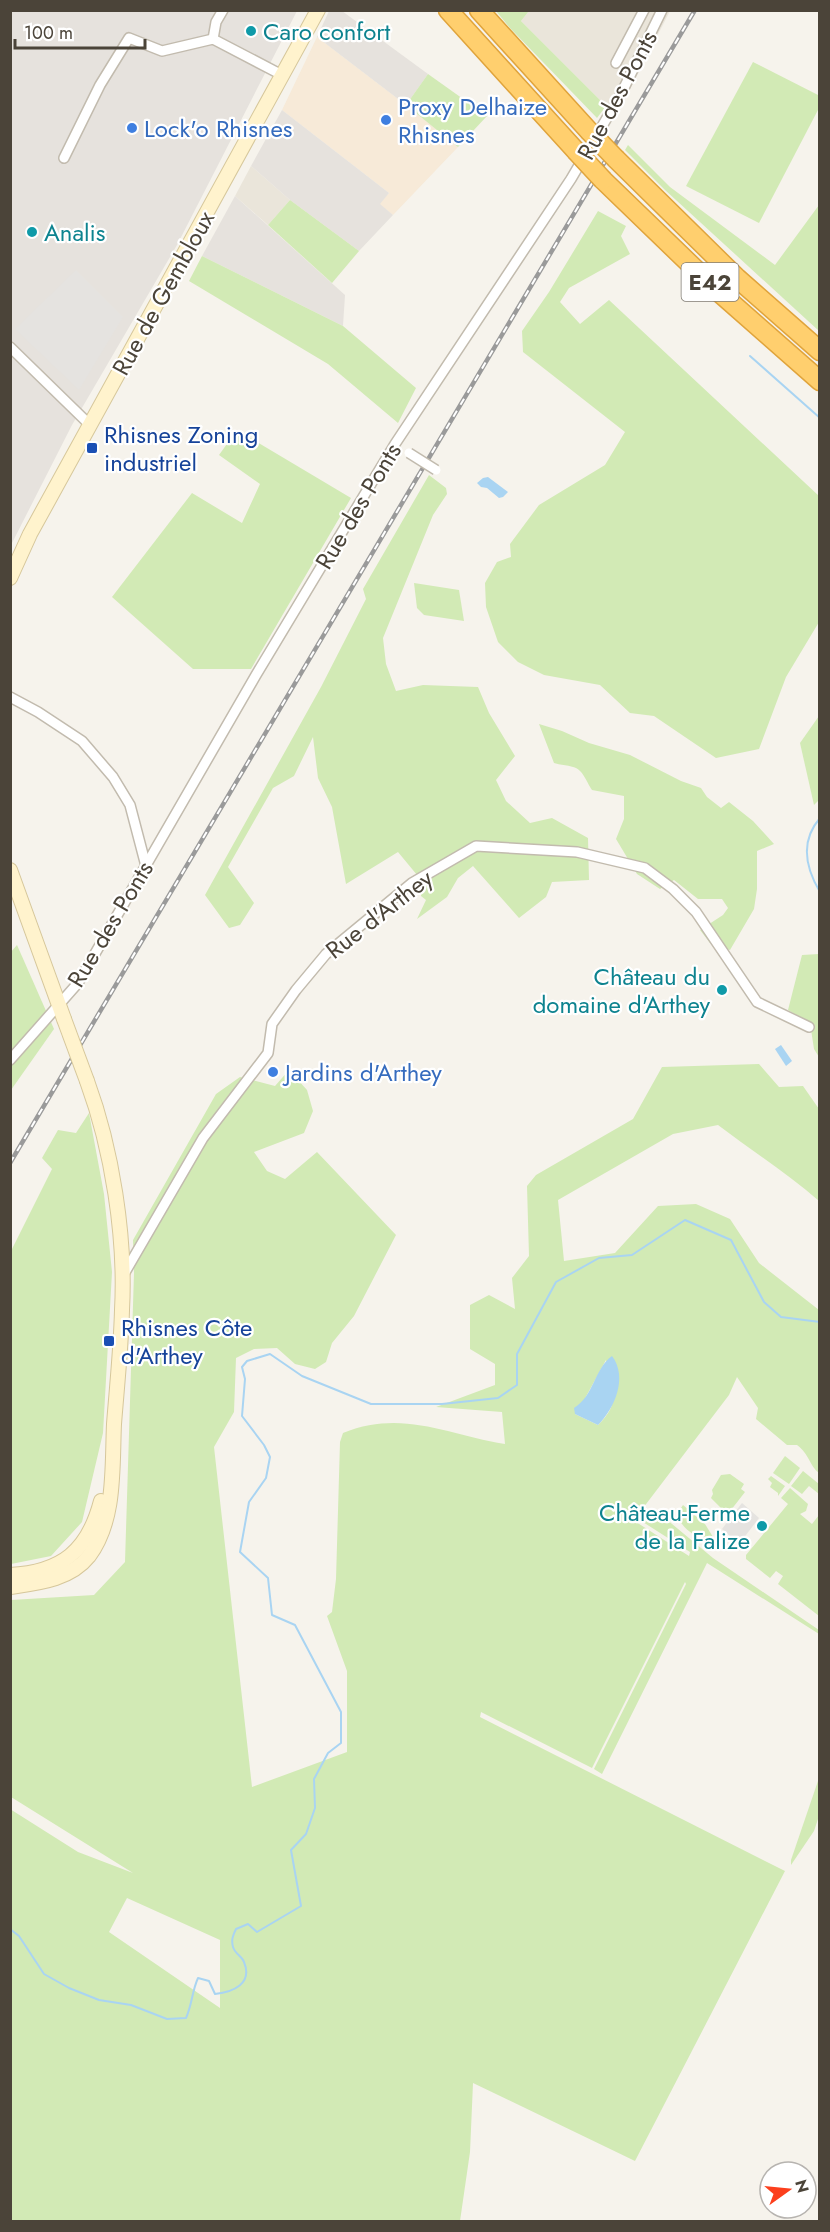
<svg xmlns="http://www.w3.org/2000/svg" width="830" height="2232" font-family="Jost,sans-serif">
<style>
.residential{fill:#eae5da}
.commercial{fill:#f7ead8}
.industrial{fill:#e6e2dd}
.green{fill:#d2eab5;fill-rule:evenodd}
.parking{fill:#e5e3e0}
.water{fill:#a9d4f2}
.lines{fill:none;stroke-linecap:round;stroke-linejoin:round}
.stream{stroke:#a9d4f2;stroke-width:2}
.street-casing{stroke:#c2bbae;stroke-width:12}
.secondary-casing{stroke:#d6c79b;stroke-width:16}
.highway-casing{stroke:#e0a43c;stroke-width:21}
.street{stroke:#fff;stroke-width:9}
.secondary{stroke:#fff3cd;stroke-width:14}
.highway{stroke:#ffcf6e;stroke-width:18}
.rail-casing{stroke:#9a9a9a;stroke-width:4.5}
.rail{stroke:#fff;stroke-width:2;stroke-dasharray:7;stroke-linecap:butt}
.street-bridge-casing{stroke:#c2bbae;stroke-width:12;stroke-linecap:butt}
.secondary-bridge-casing{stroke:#d6c79b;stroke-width:16;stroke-linecap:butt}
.highway-bridge-casing{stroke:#e0a43c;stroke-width:21;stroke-linecap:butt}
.street-bridge{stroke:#fff;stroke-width:9}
.secondary-bridge{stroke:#fff3cd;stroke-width:14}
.highway-bridge{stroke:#ffcf6e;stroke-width:18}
.culture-dot{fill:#0f9aa8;stroke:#fff;stroke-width:2}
.shop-dot{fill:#3f7fe0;stroke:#fff;stroke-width:2}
.transit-dot{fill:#1a4fb4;stroke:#fff;stroke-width:2}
.labels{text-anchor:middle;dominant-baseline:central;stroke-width:4.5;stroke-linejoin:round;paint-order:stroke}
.shield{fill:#fff;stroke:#817c74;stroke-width:1.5}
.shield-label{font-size:22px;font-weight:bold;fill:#4b4439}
.culture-label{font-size:24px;fill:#0d838f;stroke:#fff;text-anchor:start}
.street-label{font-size:24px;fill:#4b4439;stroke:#fff}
.shop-label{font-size:24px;fill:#366cbe;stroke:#fff;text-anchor:start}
.transit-label{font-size:24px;fill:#164399;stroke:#fff;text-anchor:start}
</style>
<rect width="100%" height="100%" fill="#f6f3ec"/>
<g class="residential">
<path d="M529,11H670L616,116L521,21Z"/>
<path d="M251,166L290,200L268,225L235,196Z"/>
</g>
<path class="commercial" d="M317,37L406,105L458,147L393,215L379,204L389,193L282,110Z"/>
<g class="industrial">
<path d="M11,11H297L177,245L72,425L11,545Z"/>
<path d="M329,11H342L428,74L406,105L317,37Z"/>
<path d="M282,110L389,193L380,204L393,215L359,251L290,200L251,166Z"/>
<path d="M235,196L345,295L343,326L202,256Z"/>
</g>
<g class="green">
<path d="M496,11H529L521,21L606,106L597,118L510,28Z"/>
<path d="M753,62L820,96L819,108L759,223L686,186Z"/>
<path d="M428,74L487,116L458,147L406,105Z"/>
<path d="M628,145L670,187L775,265L819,205V331L665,190L625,150Z"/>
<path d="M290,200L359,251L332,283L268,225Z"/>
<path d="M598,211L626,226L621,236L630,254L569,288L560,302L580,324L609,300L819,496V622L786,677L759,749L716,758L654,716L630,713L600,685L544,675L518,662L498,642L486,607L485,583L497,562L511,557L510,544L539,505L605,465L625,432L523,352L522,331L549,292Z"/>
<path d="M202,256L343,326L416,388L398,423L328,364L189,281Z"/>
<path d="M237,430L351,498L251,669H193L112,597L192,493L242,523L260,484L219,455Z"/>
<path d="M429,475L446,488L447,494L433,515L383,638L386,664L396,691L423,685L478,687L489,713L515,756L496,780L506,801L530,823L552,818L588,838L589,880L552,882L546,897L519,918L473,866L458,878L447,897L417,919L426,900L421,896L422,881L398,852L346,884L332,807L318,778L313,737L294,776L273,788L228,867L254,903L240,925L229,928L205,895L321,687L366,599L363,589Z"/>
<path d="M414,583L459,590L464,621L424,615L417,608Z"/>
<path d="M819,716V800L814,805L800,743Z"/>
<path d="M539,724L562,731L589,743L630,755L681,781L701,788L707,797L721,808L729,802L753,821L774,844L757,851V889L754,909L730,950L710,943L700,930L723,915L728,908L722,899H698L674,880L660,889L637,874L616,839L624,819V796L592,790C587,783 583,769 573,767C567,765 560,765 554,763Z"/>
<path d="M17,945L54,1029L11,1090L10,953Z"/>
<path d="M819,954V1057L814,1049L810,1023L788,1010L802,955Z"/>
<path d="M759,1064L779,1087L803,1086L819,1109V1201C787,1173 752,1151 718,1125L673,1134L558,1200L564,1261L615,1253L658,1206L696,1204L730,1219L759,1263L819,1310V1473C809,1465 810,1455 797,1445H787L756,1419L758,1408L737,1377L729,1395L637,1516L646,1513L660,1514L713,1558L819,1630V1634L707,1563L602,1774L594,1769L686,1584L685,1582L592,1768L481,1712L480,1717L785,1871L635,2161L473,2083L470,2152L460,2221H11L10,1809L78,1852L133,1873L11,1797V1600L94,1595L125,1562L134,1273L133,1240L216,1094L240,1077L275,1086L289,1070L307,1090L313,1111L304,1133L254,1152L267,1171L285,1179L317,1152L396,1235L354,1316L332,1343L326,1362L315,1369L295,1364L277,1348L254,1349L236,1358L234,1412L214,1447L252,1787L347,1752V1671L327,1616L332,1612L336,1579L340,1442L343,1433C403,1409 447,1435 505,1444L502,1412L436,1407L495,1385V1364L470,1349V1305L489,1295L515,1309L512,1278L529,1256L527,1186L536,1175L633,1119L662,1067ZM606,1360C612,1390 622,1402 598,1425L575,1414V1408L583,1402ZM635,1517L690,1552L689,1556L633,1520ZM127,1898L220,1940V2008L109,1932Z"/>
<path d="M89,1113L104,1194L112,1272L103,1433L82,1522L51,1556L11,1564V1251L52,1169L42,1158L58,1130L76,1133Z"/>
<path d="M785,1456L800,1468L789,1484L773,1473Z"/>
<path d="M803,1471L819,1484V1494L809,1486L802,1494L791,1486Z"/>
<path d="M730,1474L744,1484L741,1489L745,1492L731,1510L728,1508L723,1510L711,1498L713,1494L712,1490L721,1475Z"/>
<path d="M771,1476L785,1486L778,1496V1493L770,1487L772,1483L768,1479Z"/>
<path d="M790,1488L808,1504L806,1511L800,1514L812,1524L819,1515V1616L778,1584L783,1576L776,1571L770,1578L746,1559V1555L788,1504L781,1498Z"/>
<path d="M683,1505L705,1524L713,1537L705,1540C693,1536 680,1526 677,1514Z"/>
<path d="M819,1778V1816L814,1831L791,1865V1860Z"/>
</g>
<g class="parking">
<path d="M76,270L123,317L79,390L15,329Z"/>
<path d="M742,1503L759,1518L739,1544L722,1529Z"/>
</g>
<g class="water">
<path d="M488,477L508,492L503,497L499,498L487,488L481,487L477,483L483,478Z"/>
<path d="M781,1045L792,1061L786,1066L775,1049Z"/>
<path d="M612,1356C628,1377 615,1408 598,1425L575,1414L574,1408C594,1396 594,1369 612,1356Z"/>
</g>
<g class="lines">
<g class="stream">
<path d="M750,356L820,418"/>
<path d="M820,818C800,841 805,867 820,892"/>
<path d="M10,1929L19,1936L44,1974L69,1988L99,2000L131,2005L167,2019L186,2018C192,2005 192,1991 198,1978L209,1981L215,1994C233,1992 253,1984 244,1962C242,1956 235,1954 233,1947C231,1940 233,1935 236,1929L248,1924L257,1932L301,1906L291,1850L306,1834L315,1808L314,1779L328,1753L341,1743V1712L295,1625L272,1615L268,1578L240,1552L249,1502L266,1478L270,1457L264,1445L242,1416L245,1379L242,1367L247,1361L270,1354L302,1376L371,1404H442L498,1398L517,1385V1354L556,1282L599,1258L632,1255L685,1220L731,1240L764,1302L781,1317L820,1322"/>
</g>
<defs>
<g id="street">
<path d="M213,39L216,22L223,10"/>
<path d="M616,63L644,10"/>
<path d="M64,158L100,85L129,38L162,51L213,39L282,75"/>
<path d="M10,347L90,425"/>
<path d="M10,697L38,712L82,741L113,777L130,805L146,866"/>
<path d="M10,1060L78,983L256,675L395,444L571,179L621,94L662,10"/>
<path d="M124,1274L203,1138L268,1053L272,1024L296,990L326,954L412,883L476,846L577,852L645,868L673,889L696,912L757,1002L809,1027"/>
</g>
<g id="secondary">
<path d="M10,578L30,534L318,10"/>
<path d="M10,870L64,1019"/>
<path d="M10,1575C62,1572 88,1551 101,1501"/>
<path d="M10,1587C38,1583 70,1580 89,1556C116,1520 112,1467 114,1424C117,1386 121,1348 122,1310C126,1237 112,1149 87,1081"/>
</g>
<g id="highway">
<path d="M448,10L576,151"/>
<path d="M479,10L589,131"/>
<path d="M616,159L737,278L820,351"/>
<path d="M603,180L720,293L820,381"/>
</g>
</defs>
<use href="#street" class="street-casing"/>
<use href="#secondary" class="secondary-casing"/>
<use href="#highway" class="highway-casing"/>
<use href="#street" class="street"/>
<use href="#secondary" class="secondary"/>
<use href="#highway" class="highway"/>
<defs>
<path id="rail" d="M10,1163L695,10"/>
</defs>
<use href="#rail" class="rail-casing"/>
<use href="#rail" class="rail"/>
<defs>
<path id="street-bridge" d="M409,453L436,470"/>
<path id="secondary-bridge" d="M64,1019L87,1081"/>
<g id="highway-bridge">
<path d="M589,131L616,159"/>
<path d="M576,151L603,180"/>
</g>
</defs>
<use href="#street-bridge" class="street-bridge-casing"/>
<use href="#secondary-bridge" class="secondary-bridge-casing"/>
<use href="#highway-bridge" class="highway-bridge-casing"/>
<use href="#street-bridge" class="street-bridge"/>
<use href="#secondary-bridge" class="secondary-bridge"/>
<use href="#highway-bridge" class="highway-bridge"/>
</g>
<g class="culture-dot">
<circle cx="251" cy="31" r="6"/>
<circle cx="32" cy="232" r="6"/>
<circle cx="722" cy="990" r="6"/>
<circle cx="762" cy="1526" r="6"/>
</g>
<g class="shop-dot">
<circle cx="386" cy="120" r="6"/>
<circle cx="132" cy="128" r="6"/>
<circle cx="273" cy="1072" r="6"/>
</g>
<g class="transit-dot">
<rect x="86" y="442" width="12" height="12" rx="3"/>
<rect x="103" y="1335" width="12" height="12" rx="3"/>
</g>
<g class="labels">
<rect class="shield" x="681.5" y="263" width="57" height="38" rx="4.5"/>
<g class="shield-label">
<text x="710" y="282">E42</text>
</g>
<g class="culture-label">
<text x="263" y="31">Caro confort</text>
<text x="44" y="232">Analis</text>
<text x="710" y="976" text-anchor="end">Château du<tspan x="710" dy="28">domaine d'Arthey</tspan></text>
<text x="750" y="1512" text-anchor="end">Château-Ferme<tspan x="750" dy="28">de la Falize</tspan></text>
</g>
<g class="street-label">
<text transform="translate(617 95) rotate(-62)">Rue des Ponts</text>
<text transform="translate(163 293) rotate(-61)">Rue de Gembloux</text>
<text transform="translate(358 506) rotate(-59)">Rue des Ponts</text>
<text transform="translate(379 914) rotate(-38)">Rue d'Arthey</text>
<text transform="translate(110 924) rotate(-59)">Rue des Ponts</text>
</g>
<g class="shop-label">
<text x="398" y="106">Proxy Delhaize<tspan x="398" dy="28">Rhisnes</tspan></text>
<text x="144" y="128">Lock'o Rhisnes</text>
<text x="285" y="1072">Jardins d'Arthey</text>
</g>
<g class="transit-label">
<text x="104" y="434">Rhisnes Zoning<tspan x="104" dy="28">industriel</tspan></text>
<text x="121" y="1327">Rhisnes Côte<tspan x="121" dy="28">d'Arthey</tspan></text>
</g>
</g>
<rect width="830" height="2232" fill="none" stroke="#4b4439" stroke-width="24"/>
<g transform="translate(788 2190) rotate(75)"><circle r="28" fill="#ffffff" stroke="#b7b4b0" stroke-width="1.5"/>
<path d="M0-4.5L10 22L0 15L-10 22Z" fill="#fc3f1d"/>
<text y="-9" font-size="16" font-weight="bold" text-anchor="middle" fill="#4b4439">N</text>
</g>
<path d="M15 39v9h130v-9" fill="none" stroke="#4b4439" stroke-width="3"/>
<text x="24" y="39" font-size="18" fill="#4b4439" stroke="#ffffff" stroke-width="4.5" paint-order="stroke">100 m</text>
</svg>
